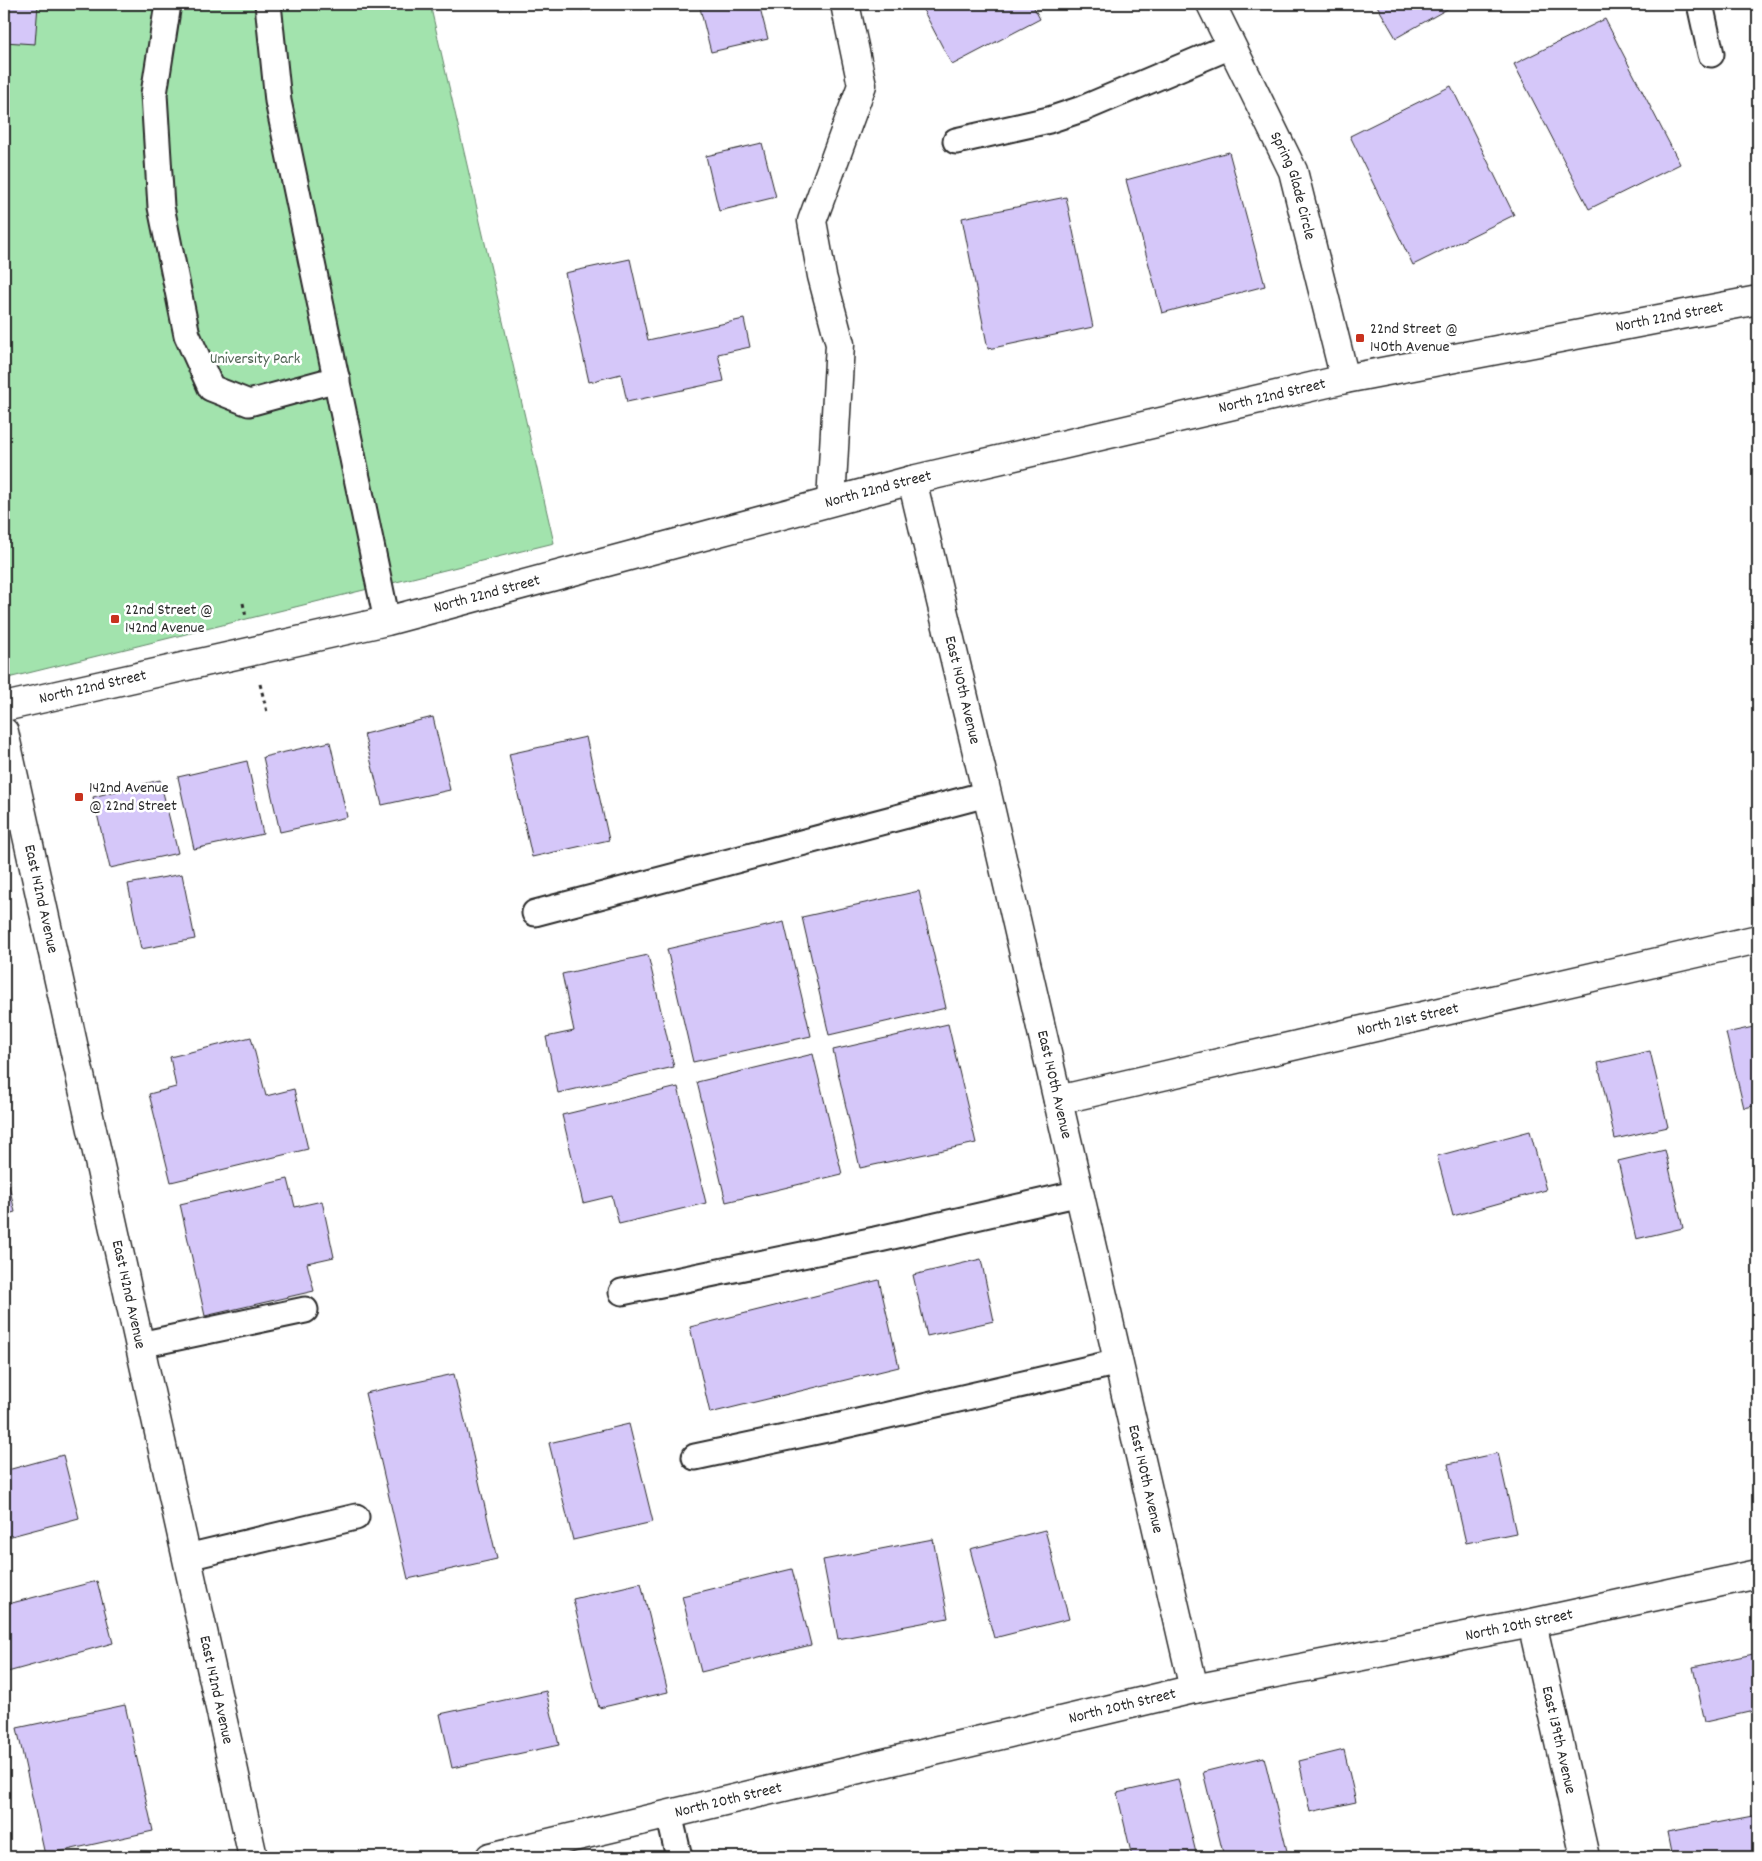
<svg xmlns="http://www.w3.org/2000/svg" width="1762" height="1861" font-family="Dekko,sans-serif">
<style>
.green{fill:#a2e3ad;stroke:#66876c}
.building{fill:#d5c7f9;stroke:#2b2b2b}
.lines{fill:none;stroke-linecap:round;stroke-linejoin:round}
.lane-casing{stroke:#2b2b2b;stroke-width:29}
.street-casing{stroke:#2b2b2b;stroke-width:31}
.secondary-casing{stroke:#2b2b2b;stroke-width:31}
.path{stroke:#2b2b2b;stroke-width:3;stroke-dasharray:4 4;stroke-linecap:butt}
.lane{stroke:#fff;stroke-width:25}
.street{stroke:#fff;stroke-width:28}
.secondary{stroke:#fff;stroke-width:28}
.poi-dot{fill:#c8321e;stroke:#fff;stroke-width:2}
.labels{text-anchor:middle;dominant-baseline:central;stroke-width:5;stroke-linejoin:round;paint-order:stroke}
.street-label{font-size:16px;fill:#2b2b2b;stroke:#fff}
.poi-label{font-size:16px;fill:#2b2b2b;stroke:#fff;text-anchor:start}
.park-label{font-size:16px;fill:#4f6252;stroke:#fff}
</style>
<rect width="100%" height="100%" fill="#fff"/>
<filter id="ink" filterUnits="userSpaceOnUse"><feTurbulence type="fractalNoise" baseFrequency=".02" numOctaves="2"/><feDisplacementMap in="SourceGraphic" scale="10" xChannelSelector="R" yChannelSelector="G"/><feConvolveMatrix kernelMatrix="1 2 1 2 8 2 1 2 1" color-interpolation-filters="sRGB"/></filter>
<g filter="url(#ink)">
<path class="green" d="M4,4H430L554,543L4,679Z"/>
<g class="building">
<path d="M4,4H38L35,44L4,42Z"/>
<path d="M579,4H608L581,10Z"/>
<path d="M699,4H759L768,39L711,52Z"/>
<path d="M920,4H1032L1040,19L952,65Z"/>
<path d="M1376,4H1456L1396,38Z"/>
<path d="M1605,19L1680,164L1589,209L1514,64Z"/>
<path d="M1451,86L1514,215L1413,265L1350,136Z"/>
<path d="M762,143L776,197L719,211L706,156Z"/>
<path d="M1229,152L1265,286L1162,313L1126,180Z"/>
<path d="M1066,197L1093,327L988,349L962,218Z"/>
<path d="M630,259L648,340L744,319L750,347L718,354L724,381L627,402L621,374L589,382L565,273Z"/>
<path d="M433,717L450,790L382,805L364,734Z"/>
<path d="M586,737L609,840L532,857L509,754Z"/>
<path d="M330,742L347,817L280,832L263,757Z"/>
<path d="M247,761L263,834L194,849L178,777Z"/>
<path d="M160,780L178,853L110,868L93,797Z"/>
<path d="M182,874L195,939L141,949L128,884Z"/>
<path d="M919,891L946,1008L829,1035L802,917Z"/>
<path d="M784,922L811,1036L693,1062L667,949Z"/>
<path d="M648,955L674,1067L558,1093L546,1037L574,1031L562,974Z"/>
<path d="M948,1024L976,1143L860,1168L833,1050Z"/>
<path d="M1758,1026V1105L1744,1108L1726,1033Z"/>
<path d="M251,1037L266,1096L294,1089L308,1149L171,1182L149,1094L176,1087L170,1057Z"/>
<path d="M1650,1051L1668,1127L1615,1139L1598,1063Z"/>
<path d="M813,1054L842,1174L726,1202L697,1082Z"/>
<path d="M678,1087L706,1203L619,1224L612,1196L583,1203L562,1115Z"/>
<path d="M1530,1131L1546,1190L1453,1216L1437,1156Z"/>
<path d="M1665,1150L1683,1228L1636,1239L1618,1161Z"/>
<path d="M4,1163L15,1212L4,1215Z"/>
<path d="M288,1179L295,1207L322,1201L334,1257L307,1263L314,1291L205,1316L180,1204Z"/>
<path d="M981,1259L994,1321L927,1336L913,1275Z"/>
<path d="M879,1280L899,1367L710,1413L690,1327Z"/>
<path d="M454,1374L497,1559L408,1579L365,1393Z"/>
<path d="M629,1424L653,1522L573,1540L549,1443Z"/>
<path d="M1498,1453L1516,1533L1466,1543L1448,1464Z"/>
<path d="M63,1455L79,1518L4,1538V1471Z"/>
<path d="M1045,1530L1069,1619L994,1638L970,1549Z"/>
<path d="M933,1539L948,1618L838,1639L823,1560Z"/>
<path d="M792,1569L811,1645L701,1672L682,1596Z"/>
<path d="M97,1581L113,1643L4,1673V1590L8,1604Z"/>
<path d="M641,1583L668,1692L599,1708L573,1599Z"/>
<path d="M1758,1653V1710L1705,1722L1693,1667Z"/>
<path d="M546,1691L559,1745L452,1768L440,1714Z"/>
<path d="M125,1705L153,1831L45,1855L17,1728Z"/>
<path d="M1344,1750L1356,1802L1310,1812L1299,1761Z"/>
<path d="M1264,1757L1288,1855L1276,1857H1224L1203,1772Z"/>
<path d="M1178,1779L1197,1857H1132L1117,1793Z"/>
<path d="M1758,1815V1857H1672L1667,1832Z"/>
</g>
<g class="lines">
<defs>
<g id="lane">
<path d="M168,4L154,94L161,207L187,335L211,388L249,403L337,379"/>
<path d="M268,4L278,101L387,621"/>
<path d="M1700,4L1711,54"/>
<path d="M956,141L1049,120L1082,109L1231,46"/>
<path d="M535,913L987,794"/>
<path d="M622,1292L875,1240L1080,1193"/>
<path d="M140,1345L305,1310"/>
<path d="M695,1457L836,1427L1119,1362"/>
<path d="M187,1557L356,1517"/>
<path d="M669,1814L679,1857"/>
</g>
<g id="street">
<path id="s1" d="M1211,4L1293,171L1345,379"/>
<path id="s2" d="M912,480L987,794L1194,1689"/>
<path d="M831,501L840,344L822,276L812,221L862,85L845,4"/>
<path id="s3" d="M4,732L253,1857"/>
<path id="s4" d="M1058,1100L1758,939"/>
<path id="s5" d="M1532,1623L1585,1857"/>
<path id="s6" d="M490,1857L1194,1689L1532,1623L1758,1574"/>
</g>
<g id="secondary">
<path id="s7" d="M4,707L387,621L912,480L1345,379L1758,300"/>
</g>
</defs>
<use href="#lane" class="lane-casing"/>
<use href="#street" class="street-casing"/>
<use href="#secondary" class="secondary-casing"/>
<g class="path">
<path d="M243,603L246,617"/>
<path d="M260,684L267,712"/>
</g>
<use href="#lane" class="lane"/>
<use href="#street" class="street"/>
<use href="#secondary" class="secondary"/>
</g>
</g>
<g class="poi-dot">
<rect x="1355" y="333" width="10" height="10" rx="2.5"/>
<rect x="110" y="614" width="10" height="10" rx="2.5"/>
<rect x="74" y="792" width="10" height="10" rx="2.5"/>
</g>
<g class="labels">
<g class="street-label">
<text stroke="none"><textPath href="#s1" startOffset="200">Spring Glade Circle</textPath></text>
<text stroke="none"><textPath href="#s7" startOffset="1711">North 22nd Street</textPath></text>
<text stroke="none"><textPath href="#s7" startOffset="1306">North 22nd Street</textPath></text>
<text stroke="none"><textPath href="#s7" startOffset="901">North 22nd Street</textPath></text>
<text stroke="none"><textPath href="#s7" startOffset="496">North 22nd Street</textPath></text>
<text stroke="none"><textPath href="#s7" startOffset="91">North 22nd Street</textPath></text>
<text stroke="none"><textPath href="#s2" startOffset="216">East 140th Avenue</textPath></text>
<text stroke="none"><textPath href="#s3" startOffset="171">East 142nd Avenue</textPath></text>
<text stroke="none"><textPath href="#s4" startOffset="359">North 21st Street</textPath></text>
<text stroke="none"><textPath href="#s2" startOffset="621">East 140th Avenue</textPath></text>
<text stroke="none"><textPath href="#s3" startOffset="576">East 142nd Avenue</textPath></text>
<text stroke="none"><textPath href="#s2" startOffset="1026">East 140th Avenue</textPath></text>
<text stroke="none"><textPath href="#s6" startOffset="1055">North 20th Street</textPath></text>
<text stroke="none"><textPath href="#s3" startOffset="981">East 142nd Avenue</textPath></text>
<text stroke="none"><textPath href="#s6" startOffset="650">North 20th Street</textPath></text>
<text stroke="none"><textPath href="#s5" startOffset="120">East 139th Avenue</textPath></text>
<text stroke="none"><textPath href="#s6" startOffset="245">North 20th Street</textPath></text>
</g>
<g class="poi-label">
<text x="1370" y="329">22nd Street @<tspan x="1370" dy="18">140th Avenue</tspan></text>
<text x="125" y="610">22nd Street @<tspan x="125" dy="18">142nd Avenue</tspan></text>
<text x="89" y="788">142nd Avenue<tspan x="89" dy="18">@ 22nd Street</tspan></text>
</g>
<g class="park-label">
<text x="255" y="359">University Park</text>
</g>
</g>
<rect width="1762" height="1861" fill="none" stroke="#fff" stroke-width="20"/>
<rect x="10" y="10" width="1742" height="1841" fill="none" stroke="#2b2b2b" stroke-width="2" filter="url(#ink)"/>
</svg>
